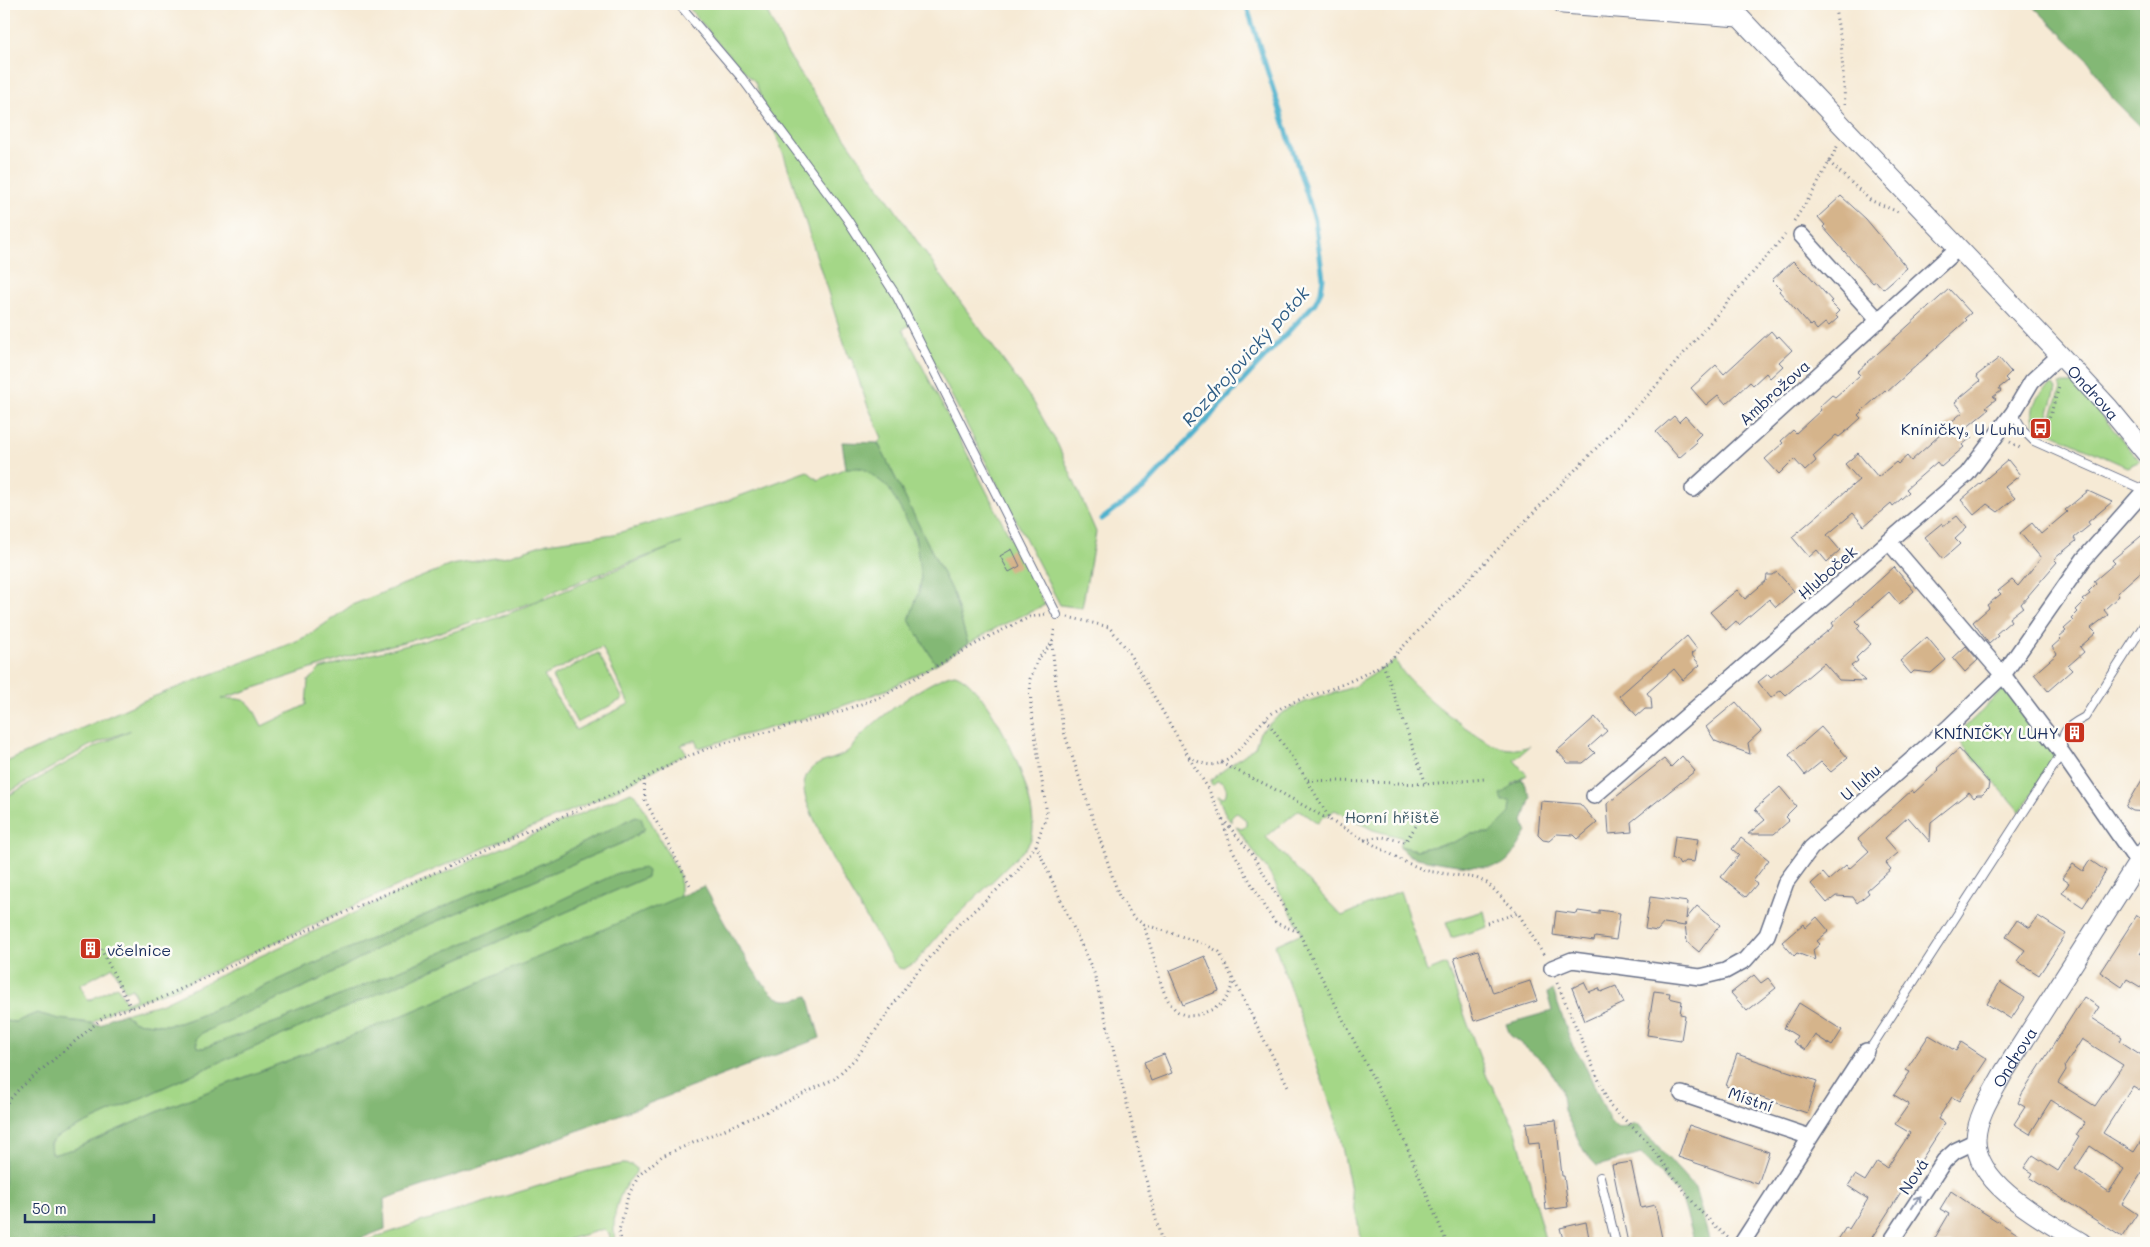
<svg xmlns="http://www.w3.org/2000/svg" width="2150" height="1247" font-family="Mali,sans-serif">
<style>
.green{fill:#a4d787;stroke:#608372;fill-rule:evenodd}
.forest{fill:#83b874;stroke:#4f7469}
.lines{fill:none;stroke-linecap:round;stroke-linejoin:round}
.stream{stroke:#4eb1cd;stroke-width:5}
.building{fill:#d5b48b;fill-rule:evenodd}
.service-casing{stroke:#687088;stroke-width:10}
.minor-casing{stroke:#687088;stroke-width:18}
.tertiary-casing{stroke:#687088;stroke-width:21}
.path{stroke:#687088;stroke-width:3;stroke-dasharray:1 4;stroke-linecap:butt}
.service{stroke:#fff;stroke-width:8}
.minor{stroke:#fff;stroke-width:15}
.tertiary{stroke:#fff;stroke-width:19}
.oneway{stroke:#8d97ae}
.labels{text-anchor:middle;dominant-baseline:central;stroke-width:5;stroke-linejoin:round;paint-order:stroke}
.street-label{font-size:16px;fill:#1b2f5e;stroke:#fdfcf7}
.poi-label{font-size:16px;fill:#1b2f5e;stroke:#fdfcf7;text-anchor:end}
.park-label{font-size:16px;fill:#3d5968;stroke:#fdfcf7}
.water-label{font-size:18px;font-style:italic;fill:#2d5c85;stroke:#fdfcf7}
</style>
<rect width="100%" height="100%" fill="#fdfcf7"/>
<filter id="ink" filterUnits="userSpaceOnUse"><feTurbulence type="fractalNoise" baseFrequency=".02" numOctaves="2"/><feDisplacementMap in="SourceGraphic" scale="10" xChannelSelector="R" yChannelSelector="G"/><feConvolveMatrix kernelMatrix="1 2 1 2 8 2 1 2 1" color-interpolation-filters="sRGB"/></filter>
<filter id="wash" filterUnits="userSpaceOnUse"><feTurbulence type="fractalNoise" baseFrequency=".0096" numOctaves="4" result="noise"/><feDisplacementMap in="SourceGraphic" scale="20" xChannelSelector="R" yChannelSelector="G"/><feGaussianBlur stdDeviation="1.12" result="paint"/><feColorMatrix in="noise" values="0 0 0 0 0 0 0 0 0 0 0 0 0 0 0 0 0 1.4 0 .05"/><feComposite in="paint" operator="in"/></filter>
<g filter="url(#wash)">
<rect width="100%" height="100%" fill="#f6ead5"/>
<g class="green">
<path d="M686,4H763L785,49L800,73L940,274L1034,403L1058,445L1096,532L1082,608L1060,605L914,323L903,329L1045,605L998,627L968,644L954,596L878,443L882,438L867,404L851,357L849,358L784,155L755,82L717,42Z"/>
<path d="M2059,384H2075L2140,461L2127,467L2047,431L2061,388Z"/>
<path d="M2053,385L2056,389L2044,429L2035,424C2028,407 2038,392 2053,385Z"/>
<path d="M855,467C896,472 921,540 921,576C921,591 914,606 909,620L936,664L886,690L823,713L698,748L696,740L681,745L687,753L605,796L417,877L169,991L115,1008L92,1023L59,1019L37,1013L15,1022L4,1021V798L95,747L131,730L89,746L4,795V763L145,700L292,643L309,635L352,605L451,565L508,556L547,543L614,534L721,503L807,471L818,480L846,468ZM682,543L500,617L424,641L360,657L320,669L308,681L306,705L262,726C250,703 251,697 221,699L357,654L431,635L537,601L557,590ZM602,647L629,704L576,730L544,676ZM113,967L125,991L132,988L136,998L126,1002L117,986L88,1001L80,985Z"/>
<path d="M598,653L623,699L577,723L552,677Z"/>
<path d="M1396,660C1400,680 1476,739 1496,746C1508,750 1518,750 1530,746L1514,760L1527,775L1513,783L1510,813L1490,833L1471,834L1454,842L1416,850L1399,846L1403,838L1373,830L1335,810L1321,819L1318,823L1299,810L1266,837L1342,916L1400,891L1427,972L1446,964L1487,1077L1515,1127L1546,1243H1362L1337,1123L1275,945L1302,933L1268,871L1236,827L1242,829L1246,826V820L1236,812L1231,817V822L1224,811L1218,796L1224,798C1228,791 1227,787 1221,782L1217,781L1212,785L1210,780L1255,747L1260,732L1282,713L1305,702L1353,687Z"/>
<path d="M955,674C990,685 1044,806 1031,839C1030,842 1027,846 1025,849L943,930L916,962L904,969L899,968C891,961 886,949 880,940C856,902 833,865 816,823C811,812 804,799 804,787C805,758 833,764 848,751C854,746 857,739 863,734C879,717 932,677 955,674Z"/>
<path d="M2003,688L2058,755L2020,812L1955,736L1982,711Z"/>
<path d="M631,792L637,796L680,876V897L392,1020L171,1106L74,1149L55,1155L51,1153C48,1145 51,1141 58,1136L211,1066L647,877L618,873L512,923L282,1020L203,1048L198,1047L196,1039L202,1033L319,980L397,938L627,841L643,831L636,816L548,861L298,971L199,1016L179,1023L164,1025L135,1022L124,1014L163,1003L256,958L382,900Z"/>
<path d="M1484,911L1488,927L1451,938L1446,922Z"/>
<path d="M623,1164L632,1165L636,1168V1172C633,1177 629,1180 626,1185C615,1202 612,1223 615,1243H600L609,1240L610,1235L604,1229L556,1243H360L417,1223L588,1171Z"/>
</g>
<g class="forest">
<path d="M2031,4H2146V132L2113,99L2088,60Z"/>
<path d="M842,442L878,443L954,596L968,644L936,664L909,620L920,588L921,577L915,535L888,487L863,468H846Z"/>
<path d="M1522,779L1531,797L1523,821L1527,832C1520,842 1513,859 1501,865C1489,871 1424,861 1411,856C1406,854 1402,849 1399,846L1417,850L1454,842L1471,834L1490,833L1510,813L1511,801H1502L1500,794C1510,790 1513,783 1522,779Z"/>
<path d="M636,816L641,818L645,829L627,841L397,938L319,980L202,1033L196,1039L198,1047L203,1048L282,1020L512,923L618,873L644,868L648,871L647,877L211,1066L58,1136L50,1143L51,1153L55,1154L74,1149L171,1106L392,1020L704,886C717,908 760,993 781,999C790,1002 800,998 808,996L820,1038L493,1163L384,1199L385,1229L349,1243H4V1021L15,1022L37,1013L59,1019L101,1025L111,1017L124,1014L135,1022L164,1025L179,1023L199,1016L298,971L548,861Z"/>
<path d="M1553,990L1572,1045L1583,1061L1610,1121L1618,1129L1637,1124L1695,1188L1710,1243H1695L1681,1196L1641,1154L1597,1166L1585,1153L1564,1111L1561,1089L1547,1065L1510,1035L1506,1024L1552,1011L1547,993Z"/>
</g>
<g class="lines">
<path class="stream" d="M1102,519L1143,489L1315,303L1321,291L1323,278L1315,220L1246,4"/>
</g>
<g id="blocks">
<g class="building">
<path d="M1841,196L1866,219L1907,268L1883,289L1876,281L1873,283L1852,260L1823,227L1825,225L1818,217Z"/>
<path d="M1793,261L1805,273L1806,272L1832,301L1830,302L1839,311L1835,315L1838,318L1829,326L1825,323L1817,330L1812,324L1810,326L1779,291L1781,289L1772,280Z"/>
<path d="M1949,289L1971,313L1965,318L1967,320L1887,392L1885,390L1864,409L1858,415L1861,418L1850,428L1839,437L1836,435L1813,456L1816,461L1805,471L1794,459L1779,474L1765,459L1783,443L1781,441L1793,430L1796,433L1821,410L1819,407L1832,395L1835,397L1860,375L1857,372Z"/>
<path d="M1771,331L1777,338L1779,336L1792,350L1779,362L1783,366L1770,378L1766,373L1753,385L1750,382L1726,404L1718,395L1706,405L1691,388L1716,365L1724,374Z"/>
<path d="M1999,358L2011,372L2005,378L2008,381L1999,388L2001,391L1993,397L1996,399L1986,407L1989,409L1965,429L1972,437L1962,445L1964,447L1941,467L1937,462L1906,489L1909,492L1893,506L1891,503L1864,526L1853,513L1827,535L1840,550L1827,562L1817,550L1809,557L1792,537L1859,480L1845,464L1858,453L1878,477L1896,462L1898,464L1907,456L1911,461L1941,434L1939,432L1963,412L1955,402L1980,381L1976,376Z"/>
<path d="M1674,416L1679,422L1685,416L1701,434L1695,440L1697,442L1679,458L1656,432Z"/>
<path d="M2008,460L2020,475L2005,487L2015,498L1998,512L1987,504L1974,515L1961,500Z"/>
<path d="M2088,491L2112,502L2088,522L2090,525L2074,538L2076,541L2054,559L2057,562L2021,604L2023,607L2009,618L2011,621L1996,634L1998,636L1989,644L1973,622L1989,608L1987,605L2001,594L1998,591L2012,580L2018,586L2041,558L2020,533L2032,523L2041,534L2067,512L2065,510Z"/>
<path d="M1957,516L1967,528L1955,539L1960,544L1943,559L1925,537L1942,523L1944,526Z"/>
<path d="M2146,532V567L2117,593L2119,596L2104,610L2108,615L2091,628L2096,633L2080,647L2084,652L2068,666L2072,670L2048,691L2034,674L2057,654L2052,647L2061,639L2059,637L2066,631L2064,629L2073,621L2071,619L2078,612L2076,610L2084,602L2082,600L2090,594L2088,592L2096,584L2094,581L2115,563L2112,560Z"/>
<path d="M1012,549L1020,566L1009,572L1000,556Z"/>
<path d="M1894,567L1914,591L1899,604L1889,592L1856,621L1860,625L1857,628L1871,644L1861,653L1856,658L1858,661L1851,666L1865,681L1839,680L1824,663L1786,695L1781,690L1771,698L1758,682L1768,674L1771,677L1834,626L1832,623Z"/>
<path d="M1777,572L1794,591L1776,607L1769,599L1739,625L1736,621L1726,630L1710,612L1737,590L1745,599L1766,581L1767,575H1773Z"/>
<path d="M1687,636L1697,649L1691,654L1700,665L1683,680L1674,669L1647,693L1651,698L1652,709H1645L1637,716L1619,696Z"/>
<path d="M1927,637L1946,660L1931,673L1914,671L1911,674L1900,661Z"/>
<path d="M1966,646L1978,660L1965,672L1953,658Z"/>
<path d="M1736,702L1761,731L1748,743L1750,754L1715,741L1706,727Z"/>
<path d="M1595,717L1607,731L1589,747L1595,753L1583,763H1568L1557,751Z"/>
<path d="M1821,727L1848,758L1831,772L1821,762L1805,775L1789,755Z"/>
<path d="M1959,749L1989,783L1988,789L1982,795H1977L1974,798L1969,792L1931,822L1930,842L1908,817L1885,838L1898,853L1886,863L1891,869L1867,890L1869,893L1857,903L1853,897L1836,896L1827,903L1811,884L1823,873L1829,880L1846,865L1849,869L1869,851L1858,839L1912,790L1914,793L1939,770L1937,768Z"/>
<path d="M1682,756L1695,771L1631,822L1632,832L1609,834L1607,804L1664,759L1671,767Z"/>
<path d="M2146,773V812L2133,811L2126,807Z"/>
<path d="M1780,787L1796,806L1785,817L1789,821L1774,834H1748L1765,820L1755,809Z"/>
<path d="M1541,801L1580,804L1597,823L1578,839L1574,835L1557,834L1549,841L1543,840L1538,835Z"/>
<path d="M1675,836L1698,839L1694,862L1685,861L1680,865L1677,860L1672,859Z"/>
<path d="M1741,838L1769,860L1753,881L1757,884L1746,897L1721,877L1739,855L1732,849Z"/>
<path d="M2090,860L2106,871L2083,907L2062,893L2069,883L2062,878L2073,864L2083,871Z"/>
<path d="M1650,897L1688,902L1686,919L1697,906L1720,925L1699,952L1687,942L1685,923V926L1664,923L1657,931L1645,929Z"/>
<path d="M1599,910L1620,913L1616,940L1595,937L1594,941L1553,935L1556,911L1577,914L1578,911L1599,914Z"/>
<path d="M2137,915L2146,921V945L2140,954L2146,958V981L2142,988L2127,979L2122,987L2100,972Z"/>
<path d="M2038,916L2066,934L2039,975L2017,961L2025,950L2006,937L2017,920L2030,928Z"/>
<path d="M1817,917L1829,931L1817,941L1820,944L1813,950L1815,960L1797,953L1794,956L1782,942L1803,924L1805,928Z"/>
<path d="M1478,950L1493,993L1530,981L1537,1001L1474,1021L1454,958Z"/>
<path d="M1205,956L1219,991L1183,1005L1169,971Z"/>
<path d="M1754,975L1761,983L1768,978L1776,988L1747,1011L1731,993Z"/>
<path d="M1584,982L1589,992L1599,988L1601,992L1616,986L1624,1003L1585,1021L1572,988Z"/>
<path d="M2000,982L2025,998L2011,1019L1987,1004Z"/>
<path d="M1654,991L1670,993L1669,998L1682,1001L1680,1014L1685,1015L1681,1040L1647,1035Z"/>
<path d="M2084,997L2099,1007L2092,1018L2122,1037L2120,1041L2146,1058V1094L2133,1086L2103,1133L2134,1152L2146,1133V1166L2122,1204L2137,1214L2122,1237L2030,1178L2033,1173L2024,1168L2033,1155L2058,1171L2079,1137L2076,1135L2085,1122L2051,1100L2030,1134L2014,1124L2025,1107L2018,1103L2022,1094ZM2082,1039L2123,1065L2095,1106L2058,1083L2066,1070L2065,1066ZM2090,1146L2124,1169L2109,1192L2075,1169Z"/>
<path d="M1799,1003L1842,1030L1832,1046L1815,1035L1805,1050L1793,1042L1797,1036L1784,1028Z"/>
<path d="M1929,1035L1956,1051L1961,1042L1987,1059L1959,1101L1952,1097L1938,1119L1945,1123L1869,1242L1871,1243H1836L1846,1227L1849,1229L1868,1199L1848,1186L1855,1175L1865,1181L1877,1162L1887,1168L1910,1133L1895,1124L1909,1104L1894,1095L1910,1072L1906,1070Z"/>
<path d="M1164,1054L1172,1073L1151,1081L1144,1062Z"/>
<path d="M1737,1054L1817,1081L1807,1113L1726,1086Z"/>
<path d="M1556,1120L1562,1176H1564L1568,1207L1546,1210L1539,1143L1529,1144L1526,1123Z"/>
<path d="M1689,1125L1769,1152L1758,1184L1678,1157Z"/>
<path d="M1631,1162L1641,1208L1655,1205L1663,1243H1628L1612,1165Z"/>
<path d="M1951,1191L1970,1204L2032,1243H1932L1949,1214L1940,1209Z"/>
<path d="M1586,1222L1590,1243H1564L1560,1228Z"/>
</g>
</g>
</g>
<g filter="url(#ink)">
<use href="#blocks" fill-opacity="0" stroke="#687088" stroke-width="1"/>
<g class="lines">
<defs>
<g id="service">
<path d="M679,4L741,77L847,219L897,297L1057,615"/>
<path d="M2013,413L2023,430L2034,441L2144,490"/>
<path d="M1866,1051L1870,1049L2062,753C2061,731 2066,727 2085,717L2146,622"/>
<path d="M1600,1177L1616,1243"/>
</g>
<g id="minor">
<path d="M1801,235L1879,321"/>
<path d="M1693,489L1958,248"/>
<path d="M1889,542L2003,675L2062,753L2146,874"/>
<path d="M1594,796L1967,474L2013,413L2032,381L2060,355"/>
<path d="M1552,968L1572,960L1700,977L1725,971L1745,960L1767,935L1786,882L1811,848L1949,727L2003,675L2084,559L2146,489"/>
<path d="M1682,1094L1810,1137"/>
<path d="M1742,1243L1866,1051"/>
<path d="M1890,1243L1944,1161L1955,1151L1976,1141"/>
</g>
<g id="tertiary">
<path d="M1563,4L1739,17"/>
<path id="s1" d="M1727,4L2060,355L2109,408L2146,453"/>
<path id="s2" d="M2082,1243C2048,1222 1975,1186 1976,1139C1977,1115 1993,1092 2004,1072L2146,850"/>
</g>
</defs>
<use href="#service" class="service-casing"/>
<use href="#minor" class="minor-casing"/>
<use href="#tertiary" class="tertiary-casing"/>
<g class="path">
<path d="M1834,4L1841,41L1845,104"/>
<path d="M1829,162L1870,200L1898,212"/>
<path d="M1794,221L1815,189L1838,145"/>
<path d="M2045,432L2059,387"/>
<path d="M2010,442L2020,448"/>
<path d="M1068,617L1109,627L1126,648L1189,757C1200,763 1210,768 1222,762C1245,751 1253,726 1274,712C1294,699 1317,695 1338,686C1357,679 1373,670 1390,660L1649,394L1785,235"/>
<path d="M1052,644L1057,694L1064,732L1119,896L1133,917L1143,924L1205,944L1219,952L1289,1088"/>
<path d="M1383,664L1426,784"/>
<path d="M1266,719L1307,780L1331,821L1405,862L1427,871L1476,878L1487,883L1518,913"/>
<path d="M1189,758L1208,788L1221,817L1252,854L1298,931L1401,1133L1447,1243"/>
<path d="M1221,763L1269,786L1331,821"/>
<path d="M644,780L645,800L690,885"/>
<path d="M1308,780L1426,784L1485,779"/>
<path d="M1222,820L1232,849L1265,908L1276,923L1296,931"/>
<path d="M1364,840L1383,837L1405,842L1418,823L1415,821"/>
<path d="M1036,845L1094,973L1162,1243"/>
<path d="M1487,923L1518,913L1545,957"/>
<path d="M1143,924C1148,937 1151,949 1155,962C1162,988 1170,1028 1206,1012C1224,1005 1228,999 1233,982"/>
<path d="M101,949L131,1008"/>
<path d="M1557,983L1610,1106L1645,1139L1699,1210L1728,1238"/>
<path d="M4,1106L19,1089L106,1015L155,1001L359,906L627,788L679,760L714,746L824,717L881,697L990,636L1030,617L1045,614"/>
<path d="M621,1243L619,1231L628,1196L639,1175L662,1156L768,1111L834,1079L857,1057L912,978L960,923L1016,873L1036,845L1047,814L1031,709L1030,679L1038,659L1052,643L1055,626"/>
</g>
<use href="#service" class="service"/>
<use href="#minor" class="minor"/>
<use href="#tertiary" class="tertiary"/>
</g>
<defs><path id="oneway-shaft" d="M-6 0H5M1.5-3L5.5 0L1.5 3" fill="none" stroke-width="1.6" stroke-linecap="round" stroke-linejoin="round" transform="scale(1.25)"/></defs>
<use class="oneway" href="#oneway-shaft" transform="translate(1916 1202) rotate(-57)"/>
</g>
<defs>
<symbol id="bus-square" viewBox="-11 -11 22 22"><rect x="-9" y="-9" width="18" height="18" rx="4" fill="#c8321e" stroke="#fdfcf7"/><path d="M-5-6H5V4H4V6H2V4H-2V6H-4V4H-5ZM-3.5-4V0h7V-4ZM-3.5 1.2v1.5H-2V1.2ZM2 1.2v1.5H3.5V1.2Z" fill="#fff"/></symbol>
<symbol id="building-square" viewBox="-11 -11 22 22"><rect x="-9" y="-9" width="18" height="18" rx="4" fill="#c8321e" stroke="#fdfcf7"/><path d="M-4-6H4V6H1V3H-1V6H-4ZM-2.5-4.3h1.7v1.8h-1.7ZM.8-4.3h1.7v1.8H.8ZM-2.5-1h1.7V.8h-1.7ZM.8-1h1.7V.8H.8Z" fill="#fff"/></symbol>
</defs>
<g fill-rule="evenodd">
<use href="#bus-square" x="2028" y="416" width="25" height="25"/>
<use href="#building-square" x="2062" y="720" width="25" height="25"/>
<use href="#building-square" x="78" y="936" width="25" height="25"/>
</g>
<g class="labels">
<g class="street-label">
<text transform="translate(1774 392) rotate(-42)">Ambrožova</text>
<text stroke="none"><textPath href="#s1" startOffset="534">Ondrova</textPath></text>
<text transform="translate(1827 572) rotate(-41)">Hluboček</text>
<text transform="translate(1860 782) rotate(-41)">U luhu</text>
<text stroke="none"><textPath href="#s2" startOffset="246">Ondrova</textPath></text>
<text transform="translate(1751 1099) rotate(19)">Místní</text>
<text transform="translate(1913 1176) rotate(-57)">Nová</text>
</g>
<g class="poi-label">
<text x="2025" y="428">Kníničky, U Luhu</text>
<text x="2059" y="732">KNÍNIČKY LUHY</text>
<text x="107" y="949" text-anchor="start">včelnice</text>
</g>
<g class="park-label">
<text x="1392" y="816">Horní hřiště</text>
</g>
<g class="water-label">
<text transform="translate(1245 356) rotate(-48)">Rozdrojovický potok</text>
</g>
</g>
<rect width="2150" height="1247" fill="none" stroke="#fdfcf7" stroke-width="20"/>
<path d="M25 1214v8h129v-8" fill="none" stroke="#1b2f5e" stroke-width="2.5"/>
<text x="32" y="1214" font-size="15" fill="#1b2f5e" stroke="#fdfcf7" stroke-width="4" paint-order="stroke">50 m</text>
</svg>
